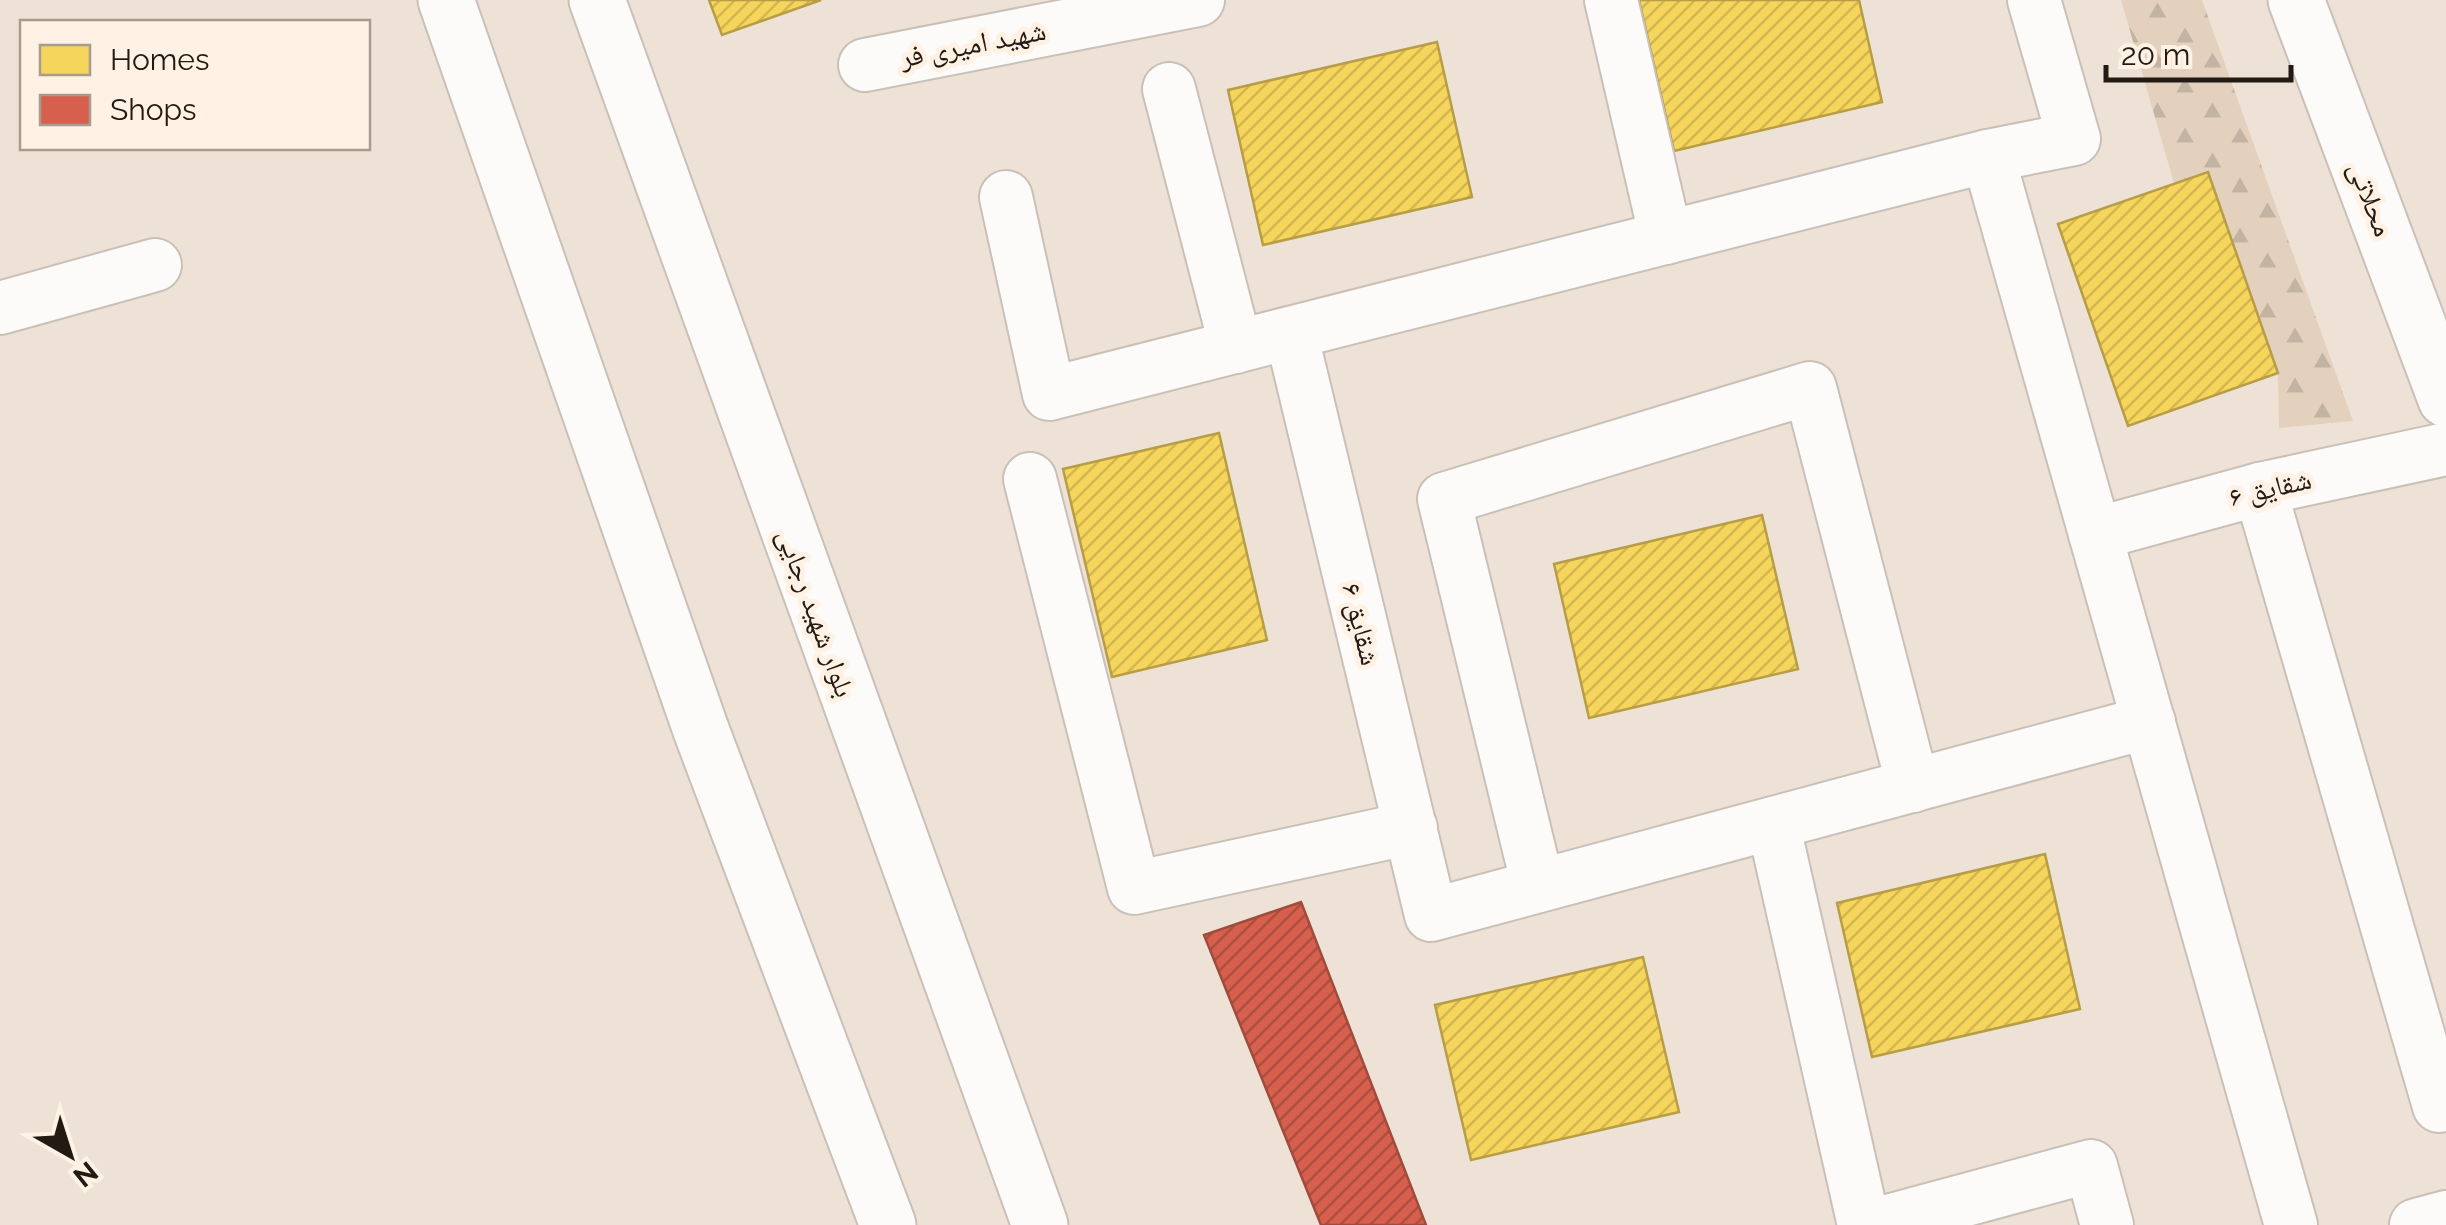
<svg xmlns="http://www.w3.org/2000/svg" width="2446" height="1225" font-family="Raleway,'Noto Naskh Arabic',sans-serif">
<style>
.forest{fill:url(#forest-firs)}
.homes{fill:url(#homes-hatch);stroke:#b79d46;stroke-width:2.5}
.shops{fill:url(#shops-hatch);stroke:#a04b3c;stroke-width:2.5}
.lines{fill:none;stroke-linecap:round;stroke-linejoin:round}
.minor-casing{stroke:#c9c0b7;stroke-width:56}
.tertiary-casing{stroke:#c9c0b7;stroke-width:59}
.secondary-casing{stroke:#c9c0b7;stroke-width:59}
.minor{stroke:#fcfbf9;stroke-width:52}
.tertiary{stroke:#fcfbf9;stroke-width:55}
.secondary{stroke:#fcfbf9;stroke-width:55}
.labels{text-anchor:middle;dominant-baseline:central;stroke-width:10;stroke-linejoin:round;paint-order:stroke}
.street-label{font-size:28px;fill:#231b13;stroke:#fff2e4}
</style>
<defs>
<pattern id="forest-firs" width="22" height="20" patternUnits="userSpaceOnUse" patternTransform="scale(2.5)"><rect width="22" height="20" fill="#e4d1bd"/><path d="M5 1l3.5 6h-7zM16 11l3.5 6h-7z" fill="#c3b3a2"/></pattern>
<pattern id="homes-hatch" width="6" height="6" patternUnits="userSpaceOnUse" patternTransform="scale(2.5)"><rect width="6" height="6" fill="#f6d55c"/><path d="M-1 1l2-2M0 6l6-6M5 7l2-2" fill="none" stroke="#d3b64f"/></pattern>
<pattern id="shops-hatch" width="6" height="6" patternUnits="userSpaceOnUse" patternTransform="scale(2.5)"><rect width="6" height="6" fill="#d6604d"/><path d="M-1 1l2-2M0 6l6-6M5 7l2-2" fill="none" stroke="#ad4e3f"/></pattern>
</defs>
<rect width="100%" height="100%" fill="#eee2d6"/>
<path class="forest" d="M2121,0H2202L2353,421L2279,428L2278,373L2208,173L2174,183Z"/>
<g class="homes">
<path d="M709,0H821L722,35Z"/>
<path d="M1639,0H1859L1882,102L1674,151Z"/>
<path d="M1437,42L1472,197L1263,245L1228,90Z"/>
<path d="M2208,172L2278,373L2128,426L2058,224Z"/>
<path d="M1219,433L1267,640L1112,677L1063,469Z"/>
<path d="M1762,515L1798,669L1589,718L1554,564Z"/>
<path d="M2045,854L2080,1009L1872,1057L1837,903Z"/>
<path d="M1643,957L1679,1112L1471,1160L1435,1005Z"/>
</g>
<path class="shops" d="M1301,902L1426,1225H1321L1204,935Z"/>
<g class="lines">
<defs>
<g id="minor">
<path d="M1611,0L1666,238"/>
<path d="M865,65L1198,0"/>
<path d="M1169,89L1236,347"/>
<path d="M1988,156L2291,1225"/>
<path d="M1006,197L1049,394L1988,156L2074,139L2034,0"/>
<path d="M0,308L155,265"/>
<path d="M1291,333L1431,915L2149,722"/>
<path d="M1030,479L1134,888L1411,828"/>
<path d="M2260,489L2439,1106"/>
<path d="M2095,534L2260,489L2446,449"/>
<path d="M1773,823L1864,1225"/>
<path d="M1538,886L1444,499L1810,388L1913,786"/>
<path d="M1873,1225L2091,1166L2107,1225"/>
<path d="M2416,1225L2446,1217"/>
</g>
<path id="tertiary" d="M2296,0L2446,399"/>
<g id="secondary">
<path d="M446,0L701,730L888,1225"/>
<path d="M597,0L1040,1225"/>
</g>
</defs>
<use href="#minor" class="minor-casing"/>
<use href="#tertiary" class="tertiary-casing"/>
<use href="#secondary" class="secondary-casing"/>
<use href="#minor" class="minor"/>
<use href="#tertiary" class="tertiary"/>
<use href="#secondary" class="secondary"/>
</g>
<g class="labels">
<g class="street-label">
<text transform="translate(973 44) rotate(-11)">شهید امیری فر</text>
<text transform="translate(2371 199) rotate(69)">محلاتی</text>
<text transform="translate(2270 488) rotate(-13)">شقایق ۶</text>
<text transform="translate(816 613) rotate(70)">بلوار شهید رجایی</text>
<text transform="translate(1361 624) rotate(76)">شقایق ۶</text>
</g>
</g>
<rect x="20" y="20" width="350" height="130" fill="#fff2e4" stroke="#a79c90" stroke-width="2.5"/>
<rect x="40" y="45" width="50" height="30" fill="#f6d55c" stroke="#a79c90" stroke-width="2.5"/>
<text x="110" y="70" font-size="30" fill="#231b13">Homes</text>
<rect x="40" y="95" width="50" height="30" fill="#d6604d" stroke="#a79c90" stroke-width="2.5"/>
<text x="110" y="120" font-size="30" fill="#231b13">Shops</text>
<g transform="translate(70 1155) rotate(141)" stroke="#fff2e4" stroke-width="8" paint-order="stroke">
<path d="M0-8L18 38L0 25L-18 38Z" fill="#231b13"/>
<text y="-15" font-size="28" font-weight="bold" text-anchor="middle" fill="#231b13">N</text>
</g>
<path d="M2106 65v15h185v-15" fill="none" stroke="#231b13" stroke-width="5"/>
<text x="2121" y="65" font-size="30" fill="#231b13" stroke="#fff2e4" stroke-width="8" paint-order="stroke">20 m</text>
</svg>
